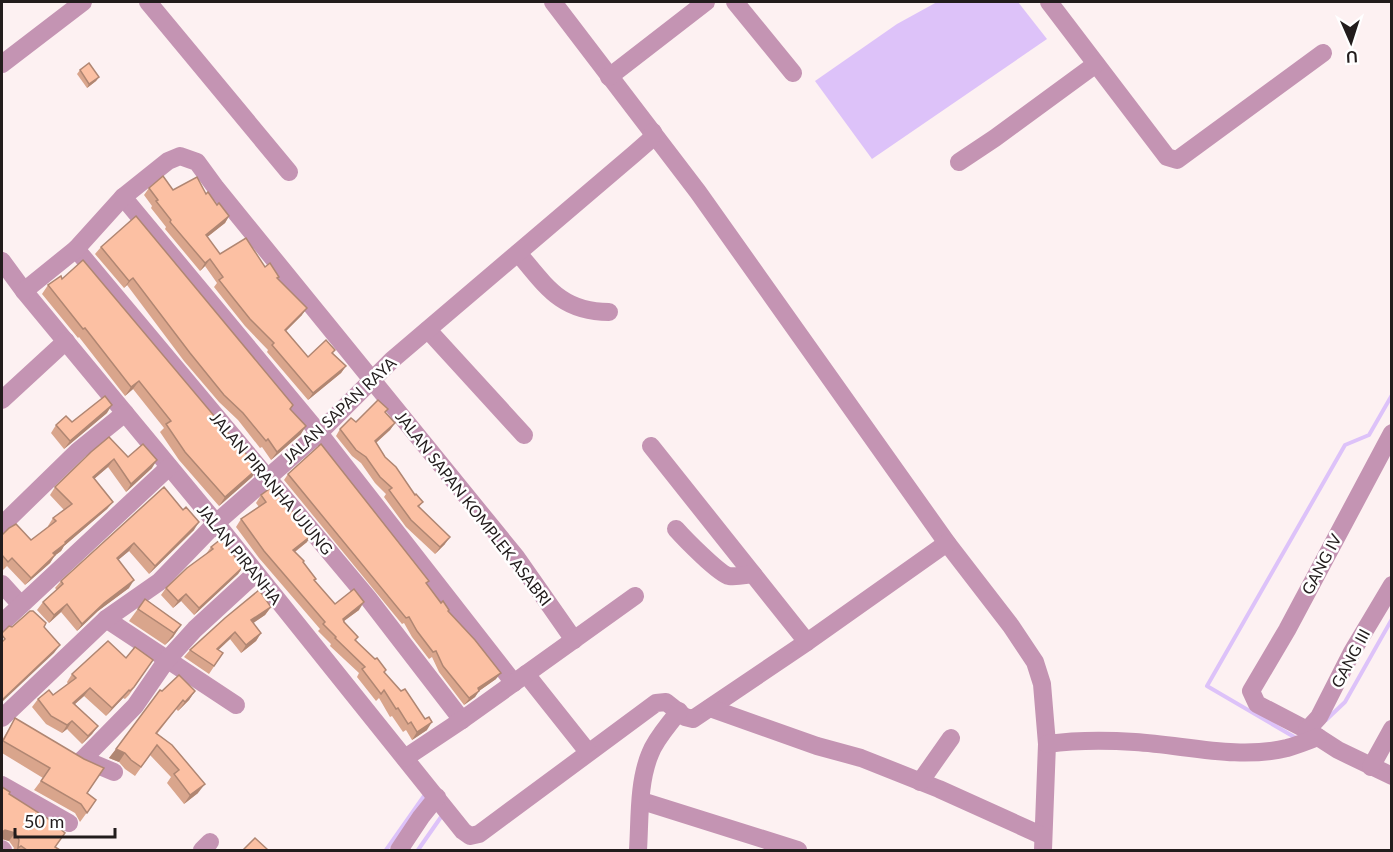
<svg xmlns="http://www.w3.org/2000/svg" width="1393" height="852" font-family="Lato,sans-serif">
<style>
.water{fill:#ddc2f9}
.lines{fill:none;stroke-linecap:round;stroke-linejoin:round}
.stream{stroke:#ddc2f9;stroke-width:4}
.minor{stroke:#c494b3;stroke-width:18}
.wall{fill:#d9a58c}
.shaded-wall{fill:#b08672}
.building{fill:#fcc0a3;stroke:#b08672;stroke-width:1.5}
.labels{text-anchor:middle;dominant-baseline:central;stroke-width:5;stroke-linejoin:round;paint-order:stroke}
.street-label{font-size:16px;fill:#221c1c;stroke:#fff}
</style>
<rect width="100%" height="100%" fill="#fdf1f2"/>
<path class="water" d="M937,2H1018L1047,39L872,159L815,81L897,24Z"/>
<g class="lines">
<g class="stream">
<path d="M1326,720L1345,702L1392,619"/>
<path d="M1296,738L1207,686L1345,445L1369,435L1392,395"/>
<path d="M386,850L424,796"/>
<path d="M418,850L441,817"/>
</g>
<g class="minor">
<path d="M148,2L289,172"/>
<path d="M553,2L698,192L947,543L1011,626L1035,662L1042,684L1047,744L1043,850"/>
<path d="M735,2L793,73"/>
<path d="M1049,2L1167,157L1177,160L1323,53"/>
<path d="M2,64L83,2"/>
<path d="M609,77L706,2"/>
<path d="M959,162L995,138L1096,64"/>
<path d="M123,197L319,433L514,683"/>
<path d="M76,249L368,598L462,720"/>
<path d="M518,253C546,286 561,312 609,312"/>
<path d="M2,261L24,291L216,523L463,831L470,836L479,834L656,703L666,702L685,717L693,719L807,642"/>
<path d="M24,291L76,249L123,197L168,161L180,156L197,162L216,188L516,557L574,640"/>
<path d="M428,330L524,435"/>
<path d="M2,400L66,341"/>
<path d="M1392,433L1287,630L1251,691L1257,704L1307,730L1338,750L1392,776"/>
<path d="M651,446L807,642L947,543"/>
<path d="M2,525L78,451L125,413"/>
<path d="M676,529C684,538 719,574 729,576C737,577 745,575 753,574"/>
<path d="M2,584L21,605"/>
<path d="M106,619L236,705"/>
<path d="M2,623L169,467"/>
<path d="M526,674L588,752"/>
<path d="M710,708L817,746L861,758L939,789L1043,836"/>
<path d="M2,718L106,619L159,582L216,523L319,433L392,360L634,154L650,140L653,132"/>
<path d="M1307,730L1319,717L1352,652L1392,585"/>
<path d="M1047,744C1076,740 1106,740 1135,742C1185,745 1238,760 1287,748C1298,745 1308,741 1318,737"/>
<path d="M405,758L462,720L635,596"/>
<path d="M83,759L135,706L166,661L195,629L256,573"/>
<path d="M83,759L114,772"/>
<path d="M1371,767L1392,729"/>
<path d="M920,782L951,738"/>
<path d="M2,785L69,823"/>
<path d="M642,801L798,850"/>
<path d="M2,849L3,850"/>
<path d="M202,850L210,842"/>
<path d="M399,850L421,817L437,797"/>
<path d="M638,850C640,820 638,783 650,754C656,738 669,725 679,711"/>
</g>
</g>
<g class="wall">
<path d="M80,70L99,77L96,81L87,88L77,74Z"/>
<path d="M149,188L206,194L217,205L229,216L225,223L207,237L220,254L265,267L279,277L278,279L302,315L286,331L308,357L333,353L346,366L341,373L308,400L267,352L268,350L245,326L229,306L214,287L217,283L205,266L200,271L165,229L166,227L151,208L152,206L144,195Z"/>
<path d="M101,247L293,405L290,409L301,434L271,460L262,447L260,448L238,420L219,402L184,361L127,285L124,288L95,254Z"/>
<path d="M48,285L258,468L252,477L219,506L179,460L160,432L164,428L133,389L125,396L79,337L78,338L42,294Z"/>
<path d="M107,413L64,449L51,433L56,425L72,422Z"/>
<path d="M386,413L395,423L390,430L376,443L385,457L415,495L423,502L419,507L445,544L435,554L406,527L384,497L386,494L375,483L361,463L352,456L336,436L340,429L356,422Z"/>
<path d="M91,452L128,457L152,468L126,492L108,467L94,479L113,502L107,509L64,546L61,551L55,555L50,563L25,585L7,566L3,570L2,569V535L31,540L49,527L48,526L53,518L64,510L50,495L55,487Z"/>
<path d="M288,474L427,584L448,611L496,679L479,691L475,697L464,705L439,672L432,657L429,659L412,637L404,623L402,624L284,480Z"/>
<path d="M164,487L194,530L149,574L129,551L118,560L129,588L98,611L77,631L61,612L49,623L37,610L43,602L57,590L55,588L61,581Z"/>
<path d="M261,495L307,542L295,552L316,579L314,580L335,604L359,610L344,621L356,640L384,673L427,730L412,740L406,730L403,732L392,716L390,717L379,698L376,701L357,677L359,673L330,646L331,644L318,631L320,629L259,558L236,527L241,519L259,507L256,503Z"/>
<path d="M211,547L243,567L238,574L194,615L181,601L173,608L161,595L166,588L206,554Z"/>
<path d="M145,599L181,625L173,637L165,645L129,621Z"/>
<path d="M271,607L265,615L253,623L261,633L256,641L241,653L230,639L218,650L223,653L209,674L184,657L190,650Z"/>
<path d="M126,658L153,660L129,695L125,699L123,698L106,716L84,696L75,704L98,726L92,734L82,744L67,729L62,733L46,724L32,707L38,699L53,695L68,684L67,682L72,674Z"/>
<path d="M162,691H195L189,700L178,711L176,709L157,734L198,793L184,804L167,783L171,777L150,755L135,776L125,769L119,762L109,758Z"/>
<path d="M15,718L87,793L96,800L80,822L75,813L34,790L43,778L2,753V740Z"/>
<path d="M2,787L55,847L60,850H13L14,848L9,841L2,839Z"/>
</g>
<g class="shaded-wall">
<path d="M99,77L96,81L87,88L89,84Z"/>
<path d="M229,216L225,223L201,242L206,235Z"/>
<path d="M210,259L205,266L200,271L205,263Z"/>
<path d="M133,278L127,285L124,288L129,281Z"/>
<path d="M307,308L302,315L280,337L285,330Z"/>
<path d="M346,366L341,373L308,400L313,393Z"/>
<path d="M139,381L133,389L125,396L131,387Z"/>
<path d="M112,405L107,413L64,449L70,441Z"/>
<path d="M395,423L390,430L370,448L375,441Z"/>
<path d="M306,426L301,434L271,460L277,452Z"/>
<path d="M114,459L108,467L87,485L93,477Z"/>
<path d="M157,460L152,468L126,492L131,484Z"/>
<path d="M258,468L252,477L219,506L225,497Z"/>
<path d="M113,502L107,509L64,546L61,551L48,561L53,553L65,542Z"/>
<path d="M199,522L194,530L149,574L155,566Z"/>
<path d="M312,535L307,542L288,557L293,550Z"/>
<path d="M450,537L445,544L435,554L440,547Z"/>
<path d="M134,543L129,551L111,566L117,558Z"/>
<path d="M55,555L50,563L25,585L31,578Z"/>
<path d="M243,567L238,574L194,615L199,608Z"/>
<path d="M134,580L129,588L98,611L77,631L82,624L104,603Z"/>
<path d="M186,594L181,601L173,608L178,601Z"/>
<path d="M364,602L359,610L337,626L343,619Z"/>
<path d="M67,604L61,612L49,623L54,615Z"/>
<path d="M271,607L265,615L246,628L251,620Z"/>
<path d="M181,625L173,637L165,645L174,633Z"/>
<path d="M235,632L230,639L211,657L217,649Z"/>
<path d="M261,633L256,641L241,653L246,645Z"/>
<path d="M60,645L54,653L2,702V700Z"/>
<path d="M501,673L496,679L479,691L475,697L464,705L478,688Z"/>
<path d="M90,688L84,696L67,711L73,703Z"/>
<path d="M129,690L123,698L106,716L112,708Z"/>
<path d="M195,691L189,700L178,711L185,702Z"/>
<path d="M72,721L67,729L62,733L67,725Z"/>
<path d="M432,722L427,730L412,740L417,732Z"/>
<path d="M98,726L92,734L82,744L88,736Z"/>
<path d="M116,749L125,753L119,762L109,758Z"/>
<path d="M205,784L198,793L184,804L190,795Z"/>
<path d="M5,830L15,833L9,841L2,839V832Z"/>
</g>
<g class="building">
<path d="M89,63L99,77L89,84L80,70Z"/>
<path d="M163,176L173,190L197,177L206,194L208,192L217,205L219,203L229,216L206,235L220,254L246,238L265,267L270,263L279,277L277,278L307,308L285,330L308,357L326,340L335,350L332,353L346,366L313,393L272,345L274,343L250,319L234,299L219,280L223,277L210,259L205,263L170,222L171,220L156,201L158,200L149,188Z"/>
<path d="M136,216L293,405L290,409L306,426L277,452L268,439L266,441L243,413L224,395L190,353L133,278L129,281L101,247Z"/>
<path d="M83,260L258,468L225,497L185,452L166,424L171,421L139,381L131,387L85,328L83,329L48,285L61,276L62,279Z"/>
<path d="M105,396L112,405L70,441L56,425L66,416L72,422Z"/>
<path d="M378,400L388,409L385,412L395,423L375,441L385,457L396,467L415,495L416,494L423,502L418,506L450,537L440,547L411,520L389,490L392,488L380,477L366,457L356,450L340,429L351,418L356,422Z"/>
<path d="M109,437L128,457L143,444L157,460L131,484L114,459L93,477L113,502L65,542L66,543L53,553L55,555L31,578L12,558L8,562L2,555V535L9,528L16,524L31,540L56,521L53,518L72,504L55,487L91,452Z"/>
<path d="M321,444L429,581L426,583L441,603L443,601L449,610L448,611L475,640L501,673L478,688L479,691L469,698L443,666L436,651L433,652L417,631L409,617L406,618L288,474Z"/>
<path d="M164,487L183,510L186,507L199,522L155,566L134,543L117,558L134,580L104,603L82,624L67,604L54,615L43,602L63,584L61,581Z"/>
<path d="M272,487L312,535L293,550L304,561L303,562L316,579L314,580L335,604L354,589L364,602L343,619L344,622L358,637L355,640L375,659L377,658L386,670L384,672L401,691L405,689L425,719L429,717L432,722L417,732L411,722L408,724L398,708L396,709L384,690L381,694L362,669L365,667L335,638L336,637L323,624L325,622L264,551L241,519L266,502L261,495Z"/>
<path d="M221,539L243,567L199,608L186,594L178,601L166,588L187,568L213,549L211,547Z"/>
<path d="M259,590L271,607L251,620L261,633L246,645L235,632L217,649L223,653L214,666L190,650L225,618Z"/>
<path d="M145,599L181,625L174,633L138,609Z"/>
<path d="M30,611H33L46,623L44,627L60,645L2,700V642L5,639L2,635V633L9,626L12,627Z"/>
<path d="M108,641L126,658L135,647L153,660L134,687L130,691L129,690L112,708L90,688L73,703L98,726L88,736L72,721L67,725L51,716L38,699L49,690L53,695L76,678L72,674Z"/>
<path d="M179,675L195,691L185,702L183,700L156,733L172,745L205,784L190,795L174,774L179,770L157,745L141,767L131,760L125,753L116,749L160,690L162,691Z"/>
<path d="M15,718L84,759L104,768L87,793L96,800L87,813L81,804L41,781L50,768L3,741Z"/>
<path d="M2,787L10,792L9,794L47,818L65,833L55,847L60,850H27L21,846L18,848L19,840L15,833L5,830L2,832Z"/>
<path d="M255,838L268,850H243Z"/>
</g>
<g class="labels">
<g class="street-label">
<text transform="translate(339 410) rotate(-43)">JALAN SAPAN RAYA</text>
<text transform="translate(272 483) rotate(50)">JALAN PIRANHA UJUNG</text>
<text transform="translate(474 508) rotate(52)">JALAN SAPAN KOMPLEK ASABRI</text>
<text transform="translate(240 554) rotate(51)">JALAN PIRANHA</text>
<text transform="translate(1321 564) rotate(-62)">GANG IV</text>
<text transform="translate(1350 658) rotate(-62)">GANG III</text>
</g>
</g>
<rect width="1393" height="852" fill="none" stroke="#221c1c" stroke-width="6"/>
<g transform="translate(1351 42) rotate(177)" stroke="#ffffff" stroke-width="4.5" paint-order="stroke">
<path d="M0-4.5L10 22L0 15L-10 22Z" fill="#221c1c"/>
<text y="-9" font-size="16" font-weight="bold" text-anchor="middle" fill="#221c1c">U</text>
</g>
<path d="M15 828v9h100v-9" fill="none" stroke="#221c1c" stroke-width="3"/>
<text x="24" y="828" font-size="18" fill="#221c1c" stroke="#ffffff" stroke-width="4.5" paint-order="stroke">50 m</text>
</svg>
